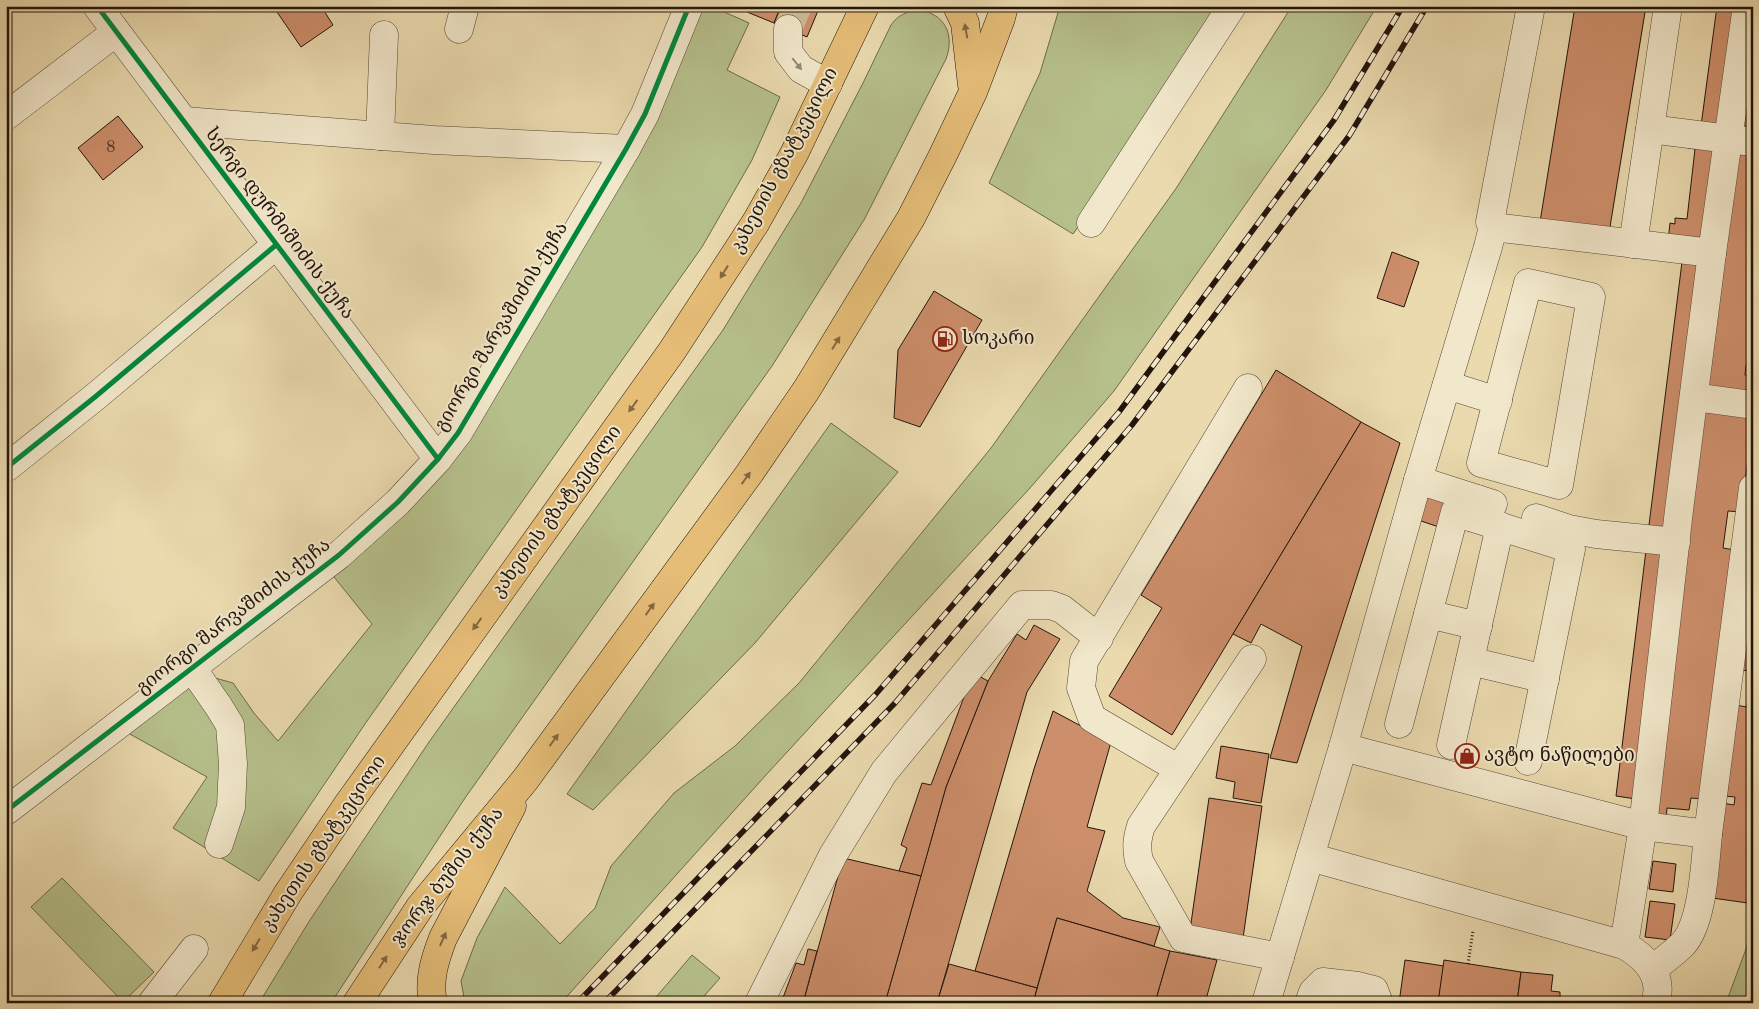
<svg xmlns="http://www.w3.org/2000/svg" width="1759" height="1009" font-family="'Old Standard TT','Noto Serif Georgian',serif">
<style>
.green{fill:#b6c08b;stroke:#6c6a4c}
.building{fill:#cd8f6b;stroke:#23140d}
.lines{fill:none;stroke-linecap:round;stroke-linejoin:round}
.minor-tunnel{stroke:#ccbc96;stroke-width:28;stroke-dasharray:28 14;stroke-linecap:butt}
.minor-casing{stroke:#554635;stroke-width:29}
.major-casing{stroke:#23140d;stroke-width:29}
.highway-casing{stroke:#23140d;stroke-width:29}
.path{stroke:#23140d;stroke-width:3;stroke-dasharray:1 2.5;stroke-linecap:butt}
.minor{stroke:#f1e7ca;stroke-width:28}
.major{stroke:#e5bd77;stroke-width:28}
.highway{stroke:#e5bd77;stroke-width:28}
.rail-casing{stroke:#23140d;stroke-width:5.5}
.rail{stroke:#f1e7ca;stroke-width:4;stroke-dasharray:11;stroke-linecap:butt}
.cycleway-casing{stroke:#f1e7ca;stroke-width:8}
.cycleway{stroke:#00873e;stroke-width:5}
.oneway{fill:#846842}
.oneway2{fill:#948875}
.labels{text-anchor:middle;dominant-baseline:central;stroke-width:4;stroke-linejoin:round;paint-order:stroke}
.number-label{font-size:16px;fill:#4e3324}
.street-label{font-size:19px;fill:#23140d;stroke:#f1e7ca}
.poi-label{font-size:19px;fill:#23140d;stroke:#f1e7ca;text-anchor:start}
</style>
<rect width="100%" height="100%" fill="#eadaae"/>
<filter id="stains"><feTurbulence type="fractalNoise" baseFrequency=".004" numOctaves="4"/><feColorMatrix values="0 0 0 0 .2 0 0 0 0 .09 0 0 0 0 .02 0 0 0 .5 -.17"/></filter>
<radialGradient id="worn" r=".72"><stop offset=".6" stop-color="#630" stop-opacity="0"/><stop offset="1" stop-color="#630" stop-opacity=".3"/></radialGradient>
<g class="green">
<path d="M704,6H711L749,23L727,70L780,97L752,160L702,247L367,721L259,881L173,828L207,777L128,733L187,687L208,676L233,683L254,713L278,741L372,624L334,577L447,466L674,72Z"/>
<path d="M1060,6H1223L1136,144L1073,234L989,183L1040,73Z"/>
<path d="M1292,6H1377L1326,90L1114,391L1030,488L766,775L561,1003H465L461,981L477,938L505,887L560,944L595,908L611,866L674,793L735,746L799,683L991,448L1177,187Z"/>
<path d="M918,10C945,13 955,35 946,59L864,220L772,366L465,798L331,1003H259L310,920L429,742L723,330L801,203L863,83L891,25C898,15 906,12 918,10Z"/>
<path d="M831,423L898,472L755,643L593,810L567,794Z"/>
<path d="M62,878L154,972L123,1002L31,907Z"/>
<path d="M1753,918V1003H1726L1746,949Z"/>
<path d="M692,955L720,978L698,1003H651Z"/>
</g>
<g class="building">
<path d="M285,6H321L333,25L301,47L277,12Z"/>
<path d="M749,6H781L774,23L747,12Z"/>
<path d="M781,6H820L807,37L774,23Z"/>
<path d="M1575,6H1646L1609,233L1540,222Z"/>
<path d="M1717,6H1736L1720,128L1701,126Z"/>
<path d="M1753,26V138L1734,136Z"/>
<path d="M118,116L143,147L103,180L78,148Z"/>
<path d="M1689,138L1726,140L1705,246L1668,242L1670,223L1675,224V218L1687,219L1695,149L1688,148Z"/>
<path d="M1738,144L1753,146V366L1746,365L1745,375L1753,376V402L1697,392Z"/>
<path d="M1392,252L1419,262L1404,307L1377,298Z"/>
<path d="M1682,262L1702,264L1668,536L1648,533Z"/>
<path d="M934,291L982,320L920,427L894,418L898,350Z"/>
<path d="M1276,370L1361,422L1172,735L1109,696L1162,608L1141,595Z"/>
<path d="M1697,405L1753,412V419L1741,512L1728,511L1723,548L1735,550L1703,799L1691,798L1689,810L1667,808L1666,820L1650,818Z"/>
<path d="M1361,422L1400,443L1297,763L1270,758L1302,646L1261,624L1251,643L1233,634Z"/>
<path d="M1426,495L1448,503L1439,527L1418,520Z"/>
<path d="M1647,542L1671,564L1636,799L1616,796Z"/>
<path d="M1753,572V870L1748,903L1705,897L1722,803L1734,805L1735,797L1723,796L1735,705L1747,707L1752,671L1740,670Z"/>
<path d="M1034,625L1060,639L1027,692L937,1003H885L946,787L988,681L1017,634L1026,640Z"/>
<path d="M973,673L988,681L946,787L921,876L899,871L907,848L901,845L922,783L931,785Z"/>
<path d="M1053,711L1111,742L1087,827L1105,831L1087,891L1123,918L1160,927L1154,946L1057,918L1037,988L975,971L1034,769Z"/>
<path d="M1221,746L1269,754L1261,803L1233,798L1235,782L1216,778Z"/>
<path d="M1209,798L1262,806L1242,945L1189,937Z"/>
<path d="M843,858L921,876L885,1003H803Z"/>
<path d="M1653,861L1676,864L1673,892L1649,889Z"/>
<path d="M1650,901L1675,904L1670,940L1645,937Z"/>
<path d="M1057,918L1170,951L1155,1003H1033Z"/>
<path d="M808,949L817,951L803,1003H781L796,963L804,965Z"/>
<path d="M1170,951L1217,960L1205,1003H1155Z"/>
<path d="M1405,960L1444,966L1438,1003H1399Z"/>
<path d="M1444,960L1521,972L1517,1003H1438Z"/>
<path d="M949,964L1037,988L1033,1003H937Z"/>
<path d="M1521,972L1553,975L1551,991L1560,992V1003H1517Z"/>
</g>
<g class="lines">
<path class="minor-tunnel" d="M788,29L798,6"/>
<defs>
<g id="minor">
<path d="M97,6L438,459"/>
<path d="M1747,6L1712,253L1679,510L1643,826L1708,834L1753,488"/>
<path d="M459,29L465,6"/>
<path d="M788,29V52L801,69L828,84"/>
<path d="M6,116L116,32"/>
<path d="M184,121L434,140L626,149"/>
<path d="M1650,129L1753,142"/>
<path d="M380,136L384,35"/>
<path d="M1091,223L1232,6"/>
<path d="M1493,227L1712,253"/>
<path d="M1633,244L1668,6"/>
<path d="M1528,283L1591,297L1559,485L1481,463Z"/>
<path d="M1447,385L1498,401"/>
<path d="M1694,397L1753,405"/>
<path d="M6,468L95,397L276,245"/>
<path d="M1418,480L1493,504"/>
<path d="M1477,499L1470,517L1571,549L1528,761"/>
<path d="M1536,518L1569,529L1596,534L1676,542"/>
<path d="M1428,614L1478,626"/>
<path d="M1252,659L1141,826C1137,839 1136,847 1139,861L1183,938L1280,957"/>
<path d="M1470,661L1545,679"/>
<path d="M192,668L219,707L230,725L233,764L231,807L219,844"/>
<path d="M1399,724L1455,512L1470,517"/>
<path d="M1451,745L1500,526"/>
<path d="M1343,747L1643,826L1624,945"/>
<path d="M1179,769L1092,718L1081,688L1084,661L1248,388"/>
<path d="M6,811L339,555L398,502L438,459L458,433L626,149L645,114L689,6"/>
<path d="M1310,857L1624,945C1645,957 1665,976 1655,1003"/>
<path d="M1653,969C1663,961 1674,953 1683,944C1703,922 1705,863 1708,834"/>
<path d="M152,1003L194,949"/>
<path d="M759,1003L833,855L884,772L1022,605H1051L1062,609L1099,638"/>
<path d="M1266,1003L1343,747L1418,480L1488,247L1493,227L1490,222L1531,6"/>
<path d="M1309,1003L1313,992L1323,982L1358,986L1374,990L1379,1003"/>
</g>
<path id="major" d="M433,1003C428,980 435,959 443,938L512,806"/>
<g id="highway">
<path d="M957,6L965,23L972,85"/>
<path d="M222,1003L288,893L346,807L672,351L756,222L794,154L865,6"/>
<path d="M357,1003L420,907L525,780L749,474L807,389L911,218L943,155L973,92L1001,18L1004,6"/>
</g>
</defs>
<use href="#minor" class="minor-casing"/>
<use href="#major" class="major-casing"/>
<use href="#highway" class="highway-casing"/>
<path class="path" d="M1468,964L1473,931"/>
<use href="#minor" class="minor"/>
<use href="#major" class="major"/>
<use href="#highway" class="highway"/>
<defs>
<g id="rail">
<path d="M577,1003L876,694L1119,412L1334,120L1403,6"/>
<path d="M604,1003L895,703L1132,425L1349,136L1427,6"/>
</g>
</defs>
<use href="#rail" class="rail-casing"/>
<use href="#rail" class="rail"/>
<defs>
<g id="cycleway">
<path d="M97,6L438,459"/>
<path d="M6,468L95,397L276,245"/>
<path d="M6,811L339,555L398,502L438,459L458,433L626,149L645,114L689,6"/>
</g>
</defs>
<use href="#cycleway" class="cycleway-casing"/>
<use href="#cycleway" class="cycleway"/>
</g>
<defs><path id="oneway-solid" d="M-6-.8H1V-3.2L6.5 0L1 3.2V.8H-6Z" transform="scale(1.25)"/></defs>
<g class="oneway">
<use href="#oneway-solid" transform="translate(966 31) rotate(-100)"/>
<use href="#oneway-solid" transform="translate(724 272) rotate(122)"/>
<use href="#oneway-solid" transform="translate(836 343) rotate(-58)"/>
<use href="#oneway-solid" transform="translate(633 406) rotate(126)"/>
<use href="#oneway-solid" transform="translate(746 478) rotate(-54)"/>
<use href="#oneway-solid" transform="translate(650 609) rotate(-54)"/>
<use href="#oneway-solid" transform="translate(477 624) rotate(126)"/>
<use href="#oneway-solid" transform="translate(554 740) rotate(-54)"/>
<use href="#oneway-solid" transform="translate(443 939) rotate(-66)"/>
<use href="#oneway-solid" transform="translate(256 945) rotate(121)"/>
<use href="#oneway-solid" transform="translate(383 962) rotate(-57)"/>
</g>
<use class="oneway2" href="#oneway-solid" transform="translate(797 64) rotate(51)"/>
<defs>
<symbol id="fuel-ring" viewBox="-11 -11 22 22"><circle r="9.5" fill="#f1e7ca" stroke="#8f2418" stroke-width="1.5"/><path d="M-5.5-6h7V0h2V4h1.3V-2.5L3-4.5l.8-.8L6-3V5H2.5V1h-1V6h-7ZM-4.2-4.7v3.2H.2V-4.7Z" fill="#8f2418"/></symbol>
<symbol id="shop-ring" viewBox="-11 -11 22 22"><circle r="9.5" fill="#f1e7ca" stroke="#8f2418" stroke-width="1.5"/><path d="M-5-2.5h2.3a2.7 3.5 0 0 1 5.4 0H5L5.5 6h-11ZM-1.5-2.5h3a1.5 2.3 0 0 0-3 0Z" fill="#8f2418"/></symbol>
</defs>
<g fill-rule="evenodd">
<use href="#fuel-ring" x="931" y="325" width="28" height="28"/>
<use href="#shop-ring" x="1453" y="742" width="28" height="28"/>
</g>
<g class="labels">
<g class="number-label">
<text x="111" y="148">8</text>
</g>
<g class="street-label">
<text transform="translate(785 161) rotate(-62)">კახეთის გზატკეცილი</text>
<text transform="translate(279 224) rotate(53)">სერგი დურმიშიძის ქუჩა</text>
<text transform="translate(502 327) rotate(-59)">გიორგი შარვაშიძის ქუჩა</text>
<text transform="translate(557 512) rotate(-54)">კახეთის გზატკეცილი</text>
<text transform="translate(234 617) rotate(-38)">გიორგი შარვაშიძის ქუჩა</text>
<text transform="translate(324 844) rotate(-56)">კახეთის გზატკეცილი</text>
<text transform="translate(448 877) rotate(-52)">ჯორჯ ბუშის ქუჩა</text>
</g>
<g class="poi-label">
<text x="962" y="339">სოკარი</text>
<text x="1484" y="756">ავტო ნაწილები</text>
</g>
</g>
<rect width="1759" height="1009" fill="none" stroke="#eadaae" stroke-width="25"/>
<rect x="8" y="8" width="1744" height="994" fill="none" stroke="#23140d" stroke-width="2.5"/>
<rect x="12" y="12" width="1734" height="984" fill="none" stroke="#23140d"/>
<rect width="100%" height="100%" filter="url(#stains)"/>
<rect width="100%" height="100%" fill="url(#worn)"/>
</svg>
